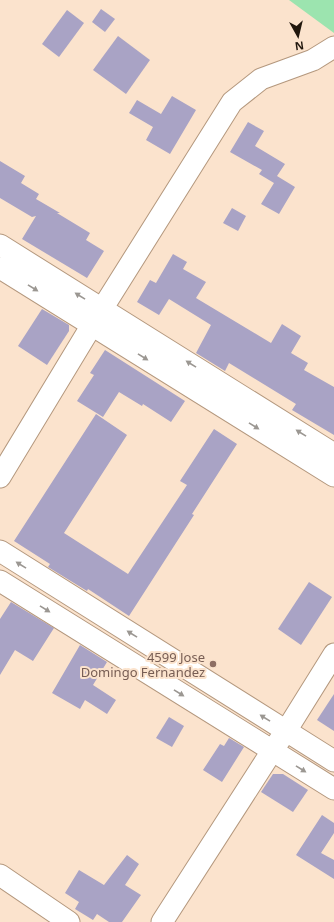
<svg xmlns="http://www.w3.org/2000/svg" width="334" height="922" font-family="'Noto Sans',sans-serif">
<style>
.green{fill:#9ce4af}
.building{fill:#a9a3c5}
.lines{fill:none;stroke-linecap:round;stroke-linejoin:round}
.street-casing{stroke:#b4987e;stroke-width:23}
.street{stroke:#fff;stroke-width:21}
.oneway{fill:#9b9792}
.education-dot{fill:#8d6e63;stroke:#fbe3cd;stroke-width:1.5}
.labels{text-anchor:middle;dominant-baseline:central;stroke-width:4;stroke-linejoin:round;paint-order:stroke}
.education-label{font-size:13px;fill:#785e54;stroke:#fbe3cd;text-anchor:end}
</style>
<rect width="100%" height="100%" fill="#fbe3cd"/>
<path class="green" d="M289,0H334V33Z"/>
<g class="building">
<path d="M101,9L115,19L105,32L92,22Z"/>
<path d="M67,10L84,23L59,57L42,44Z"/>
<path d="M118,36L150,60L126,94L93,70Z"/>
<path d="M172,96L196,110L170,154L146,140L153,127L129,113L137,100L161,114Z"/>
<path d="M248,122L264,131L255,146L285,164L277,176L295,187L279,214L261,204L274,183L259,174L262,170L230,152Z"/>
<path d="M0,161L25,176L21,183L39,194L36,199L60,213H57L90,233L86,240L104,251L87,278L22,239L36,216L32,217L0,198Z"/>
<path d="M232,208L246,216L238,231L223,223Z"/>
<path d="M173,254L187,262L183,269L206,282L196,298L271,343L282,324L301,336L291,353L308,363L304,370L334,387V435L292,410L296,404L229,363L225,371L196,353L211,325L169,299L159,315L137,302L150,280L156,283Z"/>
<path d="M42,309L69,325V331L47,365L18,346Z"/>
<path d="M105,350L185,401L171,422L143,404L142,406L119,392L103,417L77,401L94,375L90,373Z"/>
<path d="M96,414L127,435L64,533L128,574L187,485L180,481L214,429L237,444L192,514L194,515L129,616L88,589L87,591L48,567L50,564L14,541Z"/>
<path d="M309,582L332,597L301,645L278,629Z"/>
<path d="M11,602L54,628L33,661L15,650L0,675V619Z"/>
<path d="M80,645L107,662L93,685L116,700L107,714L85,700L80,709L52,693Z"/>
<path d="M334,694V731L317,720Z"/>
<path d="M169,717L184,726L172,747L156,738Z"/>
<path d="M229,738L244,747L222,782L203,770L220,744L224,746Z"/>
<path d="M273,774H283L308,790L293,812L261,792Z"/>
<path d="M322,815L334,823V833L321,853L334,860V879L296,855Z"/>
<path d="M127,855L139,864L125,885L141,895L122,922H109L97,914L93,920L75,909L79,902L65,893L79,870L104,885Z"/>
</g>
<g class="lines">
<defs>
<g id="street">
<path d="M0,245L334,454"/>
<path d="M0,268L334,476"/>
<path d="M0,477L92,325L232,102L261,79L313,60L334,47"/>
<path d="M0,551L334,761"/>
<path d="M0,581L334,789"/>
<path d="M0,875L69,922"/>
<path d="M162,922L272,751L286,731L334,654"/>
</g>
</defs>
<use href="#street" class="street-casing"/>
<use href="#street" class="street"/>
</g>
<defs><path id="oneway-solid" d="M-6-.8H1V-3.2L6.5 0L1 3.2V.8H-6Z"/></defs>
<g class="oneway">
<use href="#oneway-solid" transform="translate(33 288) rotate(32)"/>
<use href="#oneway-solid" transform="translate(80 296) rotate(-148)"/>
<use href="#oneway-solid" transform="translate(143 357) rotate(32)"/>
<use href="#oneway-solid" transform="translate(191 364) rotate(-148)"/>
<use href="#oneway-solid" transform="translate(254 426) rotate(32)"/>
<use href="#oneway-solid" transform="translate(301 433) rotate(-148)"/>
<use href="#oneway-solid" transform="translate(21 565) rotate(-148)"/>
<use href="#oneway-solid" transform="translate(45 609) rotate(32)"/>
<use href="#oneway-solid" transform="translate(132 634) rotate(-148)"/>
<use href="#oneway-solid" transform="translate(179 693) rotate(32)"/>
<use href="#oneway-solid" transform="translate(265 718) rotate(-148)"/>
<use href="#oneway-solid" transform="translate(301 769) rotate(32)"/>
</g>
<circle class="education-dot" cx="213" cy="664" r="4"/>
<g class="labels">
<g class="education-label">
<text x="205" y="657">4599 Jose<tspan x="205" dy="15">Domingo Fernandez</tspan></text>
</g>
</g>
<g transform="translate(298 36) rotate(172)" stroke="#fbe3cd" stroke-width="3" paint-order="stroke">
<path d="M0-3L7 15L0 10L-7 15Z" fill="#21170d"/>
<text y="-6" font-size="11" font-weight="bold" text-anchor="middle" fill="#21170d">N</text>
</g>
</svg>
